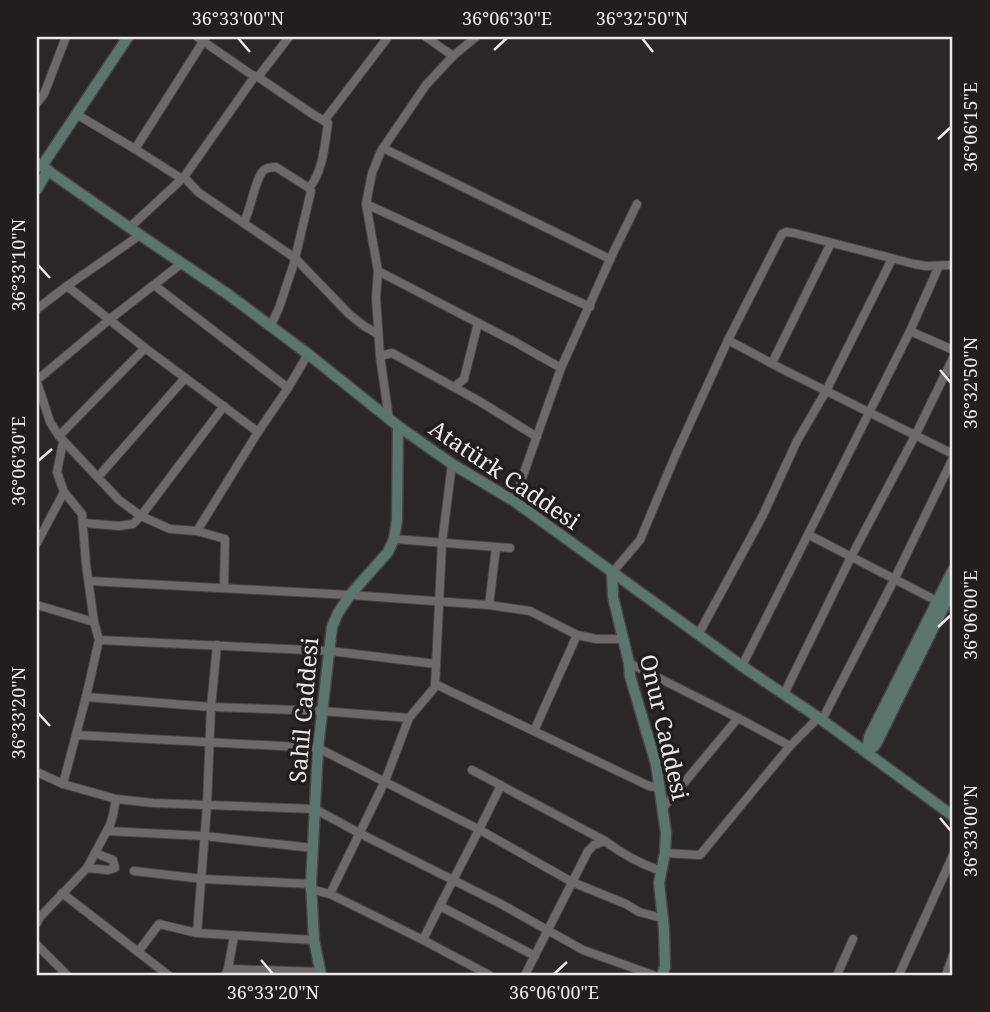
<svg xmlns="http://www.w3.org/2000/svg" width="990" height="1012" font-family="'Noto Serif',serif">
<style>
.lines{fill:none;stroke-linecap:round;stroke-linejoin:round}
.street-casing{stroke:#484444;stroke-width:10}
.secondary-casing{stroke:#484444;stroke-width:13}
.street{stroke:#6e6968;stroke-width:8}
.secondary{stroke:#5b766f;stroke-width:10}
.ticks{fill:none;stroke:#ebe8e7;stroke-width:2.5}
.labels{text-anchor:middle;dominant-baseline:central;stroke-width:7;stroke-linejoin:round;paint-order:stroke}
.street-label{font-size:23px;fill:#ebe8e7;stroke:#221e1d}
.neatline{fill:none;stroke:#ebe8e7;stroke-width:2.5}
.ticks-label{font-size:18px;text-anchor:middle;fill:#ebe8e7}
</style>
<rect width="100%" height="100%" fill="#2c2727"/>
<g class="lines">
<defs>
<g id="street">
<path d="M197,37L252,75L258,77L289,37"/>
<path d="M426,37L453,56"/>
<path d="M255,76L184,177L198,192L295,258L349,314L364,326L378,334"/>
<path d="M258,77L314,115L328,123C325,142 323,173 309,188"/>
<path d="M37,103L44,94L66,37"/>
<path d="M76,114L135,149L182,179"/>
<path d="M324,121L388,37"/>
<path d="M383,148L610,259"/>
<path d="M135,149L206,37"/>
<path d="M366,204L590,307"/>
<path d="M244,222C251,209 255,178 264,170C268,167 271,168 276,167L309,188L311,191L294,263L279,308L270,327"/>
<path d="M129,228L184,177"/>
<path d="M378,271L515,342L561,368"/>
<path d="M154,285L288,388"/>
<path d="M67,286L145,348L258,432"/>
<path d="M37,309L67,286L140,235"/>
<path d="M910,331L953,350"/>
<path d="M728,340L782,369L953,454"/>
<path d="M380,356L392,353L479,401L537,437"/>
<path d="M772,363L831,243"/>
<path d="M37,380L110,319L182,263"/>
<path d="M37,382L50,422L59,436L119,500L141,516L170,529L197,531L225,539L224,588"/>
<path d="M454,387L464,379L478,323"/>
<path d="M389,419L380,356L376,298L378,271L366,204L372,173L381,151L426,85L453,56L476,37"/>
<path d="M59,436L145,348"/>
<path d="M63,442L57,472L64,492L82,514L86,564L94,622L99,640L86,697L63,784"/>
<path d="M98,477L185,378"/>
<path d="M514,501L561,368L613,253L637,204"/>
<path d="M84,523L119,526L133,524L141,516L224,406"/>
<path d="M197,531L258,432L288,388L308,354"/>
<path d="M809,535L937,601"/>
<path d="M394,539L510,548"/>
<path d="M37,543L64,492"/>
<path d="M612,573L640,540L676,454L728,340L782,234L786,232L794,233L914,264L926,266L953,265"/>
<path d="M89,581L350,595L489,605L530,611L577,635L596,639H622"/>
<path d="M37,605L94,622"/>
<path d="M489,605L496,548"/>
<path d="M698,635L763,515L797,441L826,391L892,259"/>
<path d="M99,640L330,651L436,664"/>
<path d="M629,663L738,718L790,746"/>
<path d="M742,666L910,331L939,266"/>
<path d="M435,684L649,786L659,788"/>
<path d="M784,694L851,557L916,434L953,358"/>
<path d="M86,697L211,707L322,711L409,718"/>
<path d="M822,720L895,578L953,458"/>
<path d="M534,731L577,635"/>
<path d="M76,735L318,748L480,830L572,882L626,904L639,912L662,918"/>
<path d="M472,770L605,841"/>
<path d="M37,772L63,784L116,799L153,803L315,809L359,833L501,904L583,950L653,975"/>
<path d="M663,808L738,718"/>
<path d="M107,831L204,836L313,848"/>
<path d="M665,853L700,855L790,746L818,718"/>
<path d="M87,868L108,870L115,868L113,860L95,853"/>
<path d="M134,871L203,879L311,884"/>
<path d="M310,889L330,894L423,940L489,975"/>
<path d="M62,893L168,975"/>
<path d="M330,894L385,781L409,718L435,687L442,543L452,464"/>
<path d="M440,906L535,956"/>
<path d="M37,923L40,917L87,868L110,825L113,815L116,799"/>
<path d="M197,933L207,805L211,707L217,645"/>
<path d="M423,940C448,888 476,838 501,785"/>
<path d="M37,945L67,975"/>
<path d="M138,952L159,924L197,933L314,940"/>
<path d="M228,969L321,972"/>
<path d="M225,975L228,969L234,936"/>
<path d="M525,975L588,851L594,845L605,841C622,854 641,864 661,871"/>
<path d="M837,975L853,939"/>
<path d="M899,975L953,855"/>
<path d="M946,975L953,955"/>
</g>
<g id="secondary">
<path d="M37,163L140,235L229,295L308,354L398,426L452,464L514,501L742,666L822,720L953,816"/>
<path d="M42,166L128,37"/>
<path d="M37,189L48,170"/>
<path d="M612,573L613,597L629,663L630,676L656,764L666,833L665,853L659,883L664,929L665,967L662,975"/>
<path d="M867,753L869,737L953,570"/>
<path d="M867,753L876,744L953,588"/>
<path d="M321,975L314,940L311,884L318,748L332,627L338,613L350,595L388,552L394,539L397,520L398,426"/>
</g>
</defs>
<use href="#street" class="street-casing"/>
<use href="#secondary" class="secondary-casing"/>
<use href="#street" class="street"/>
<use href="#secondary" class="secondary"/>
</g>
<path class="ticks" d="M238,38L250,52M642,38L653,52M494,50L507,38M938,139L951,127M38,265L50,278M940,370L951,383M38,461L52,449M938,627L951,615M38,713L50,726M940,818L951,831M261,960L273,974M554,974L567,962"/>
<g class="labels">
<g class="street-label">
<text transform="translate(505 474) rotate(34)">Atatürk Caddesi</text>
<text transform="translate(303 710) rotate(-85)">Sahil Caddesi</text>
<text transform="translate(665 727) rotate(77)">Onur Caddesi</text>
</g>
</g>
<rect width="990" height="1012" fill="none" stroke="#221e1d" stroke-width="77"/>
<rect x="38" y="38" width="913" height="936" class="neatline"/>
<g class="ticks-label">
<text x="238" y="25">36°33'00"N</text>
<text x="507" y="25">36°06'30"E</text>
<text x="642" y="25">36°32'50"N</text>
<text transform="translate(971 127) rotate(-90)" y="6">36°06'15"E</text>
<text transform="translate(19 265) rotate(-90)" y="6">36°33'10"N</text>
<text transform="translate(971 383) rotate(-90)" y="6">36°32'50"N</text>
<text transform="translate(19 461) rotate(-90)" y="6">36°06'30"E</text>
<text transform="translate(971 615) rotate(-90)" y="6">36°06'00"E</text>
<text transform="translate(19 713) rotate(-90)" y="6">36°33'20"N</text>
<text transform="translate(971 831) rotate(-90)" y="6">36°33'00"N</text>
<text x="273" y="999">36°33'20"N</text>
<text x="554" y="999">36°06'00"E</text>
</g>
</svg>
